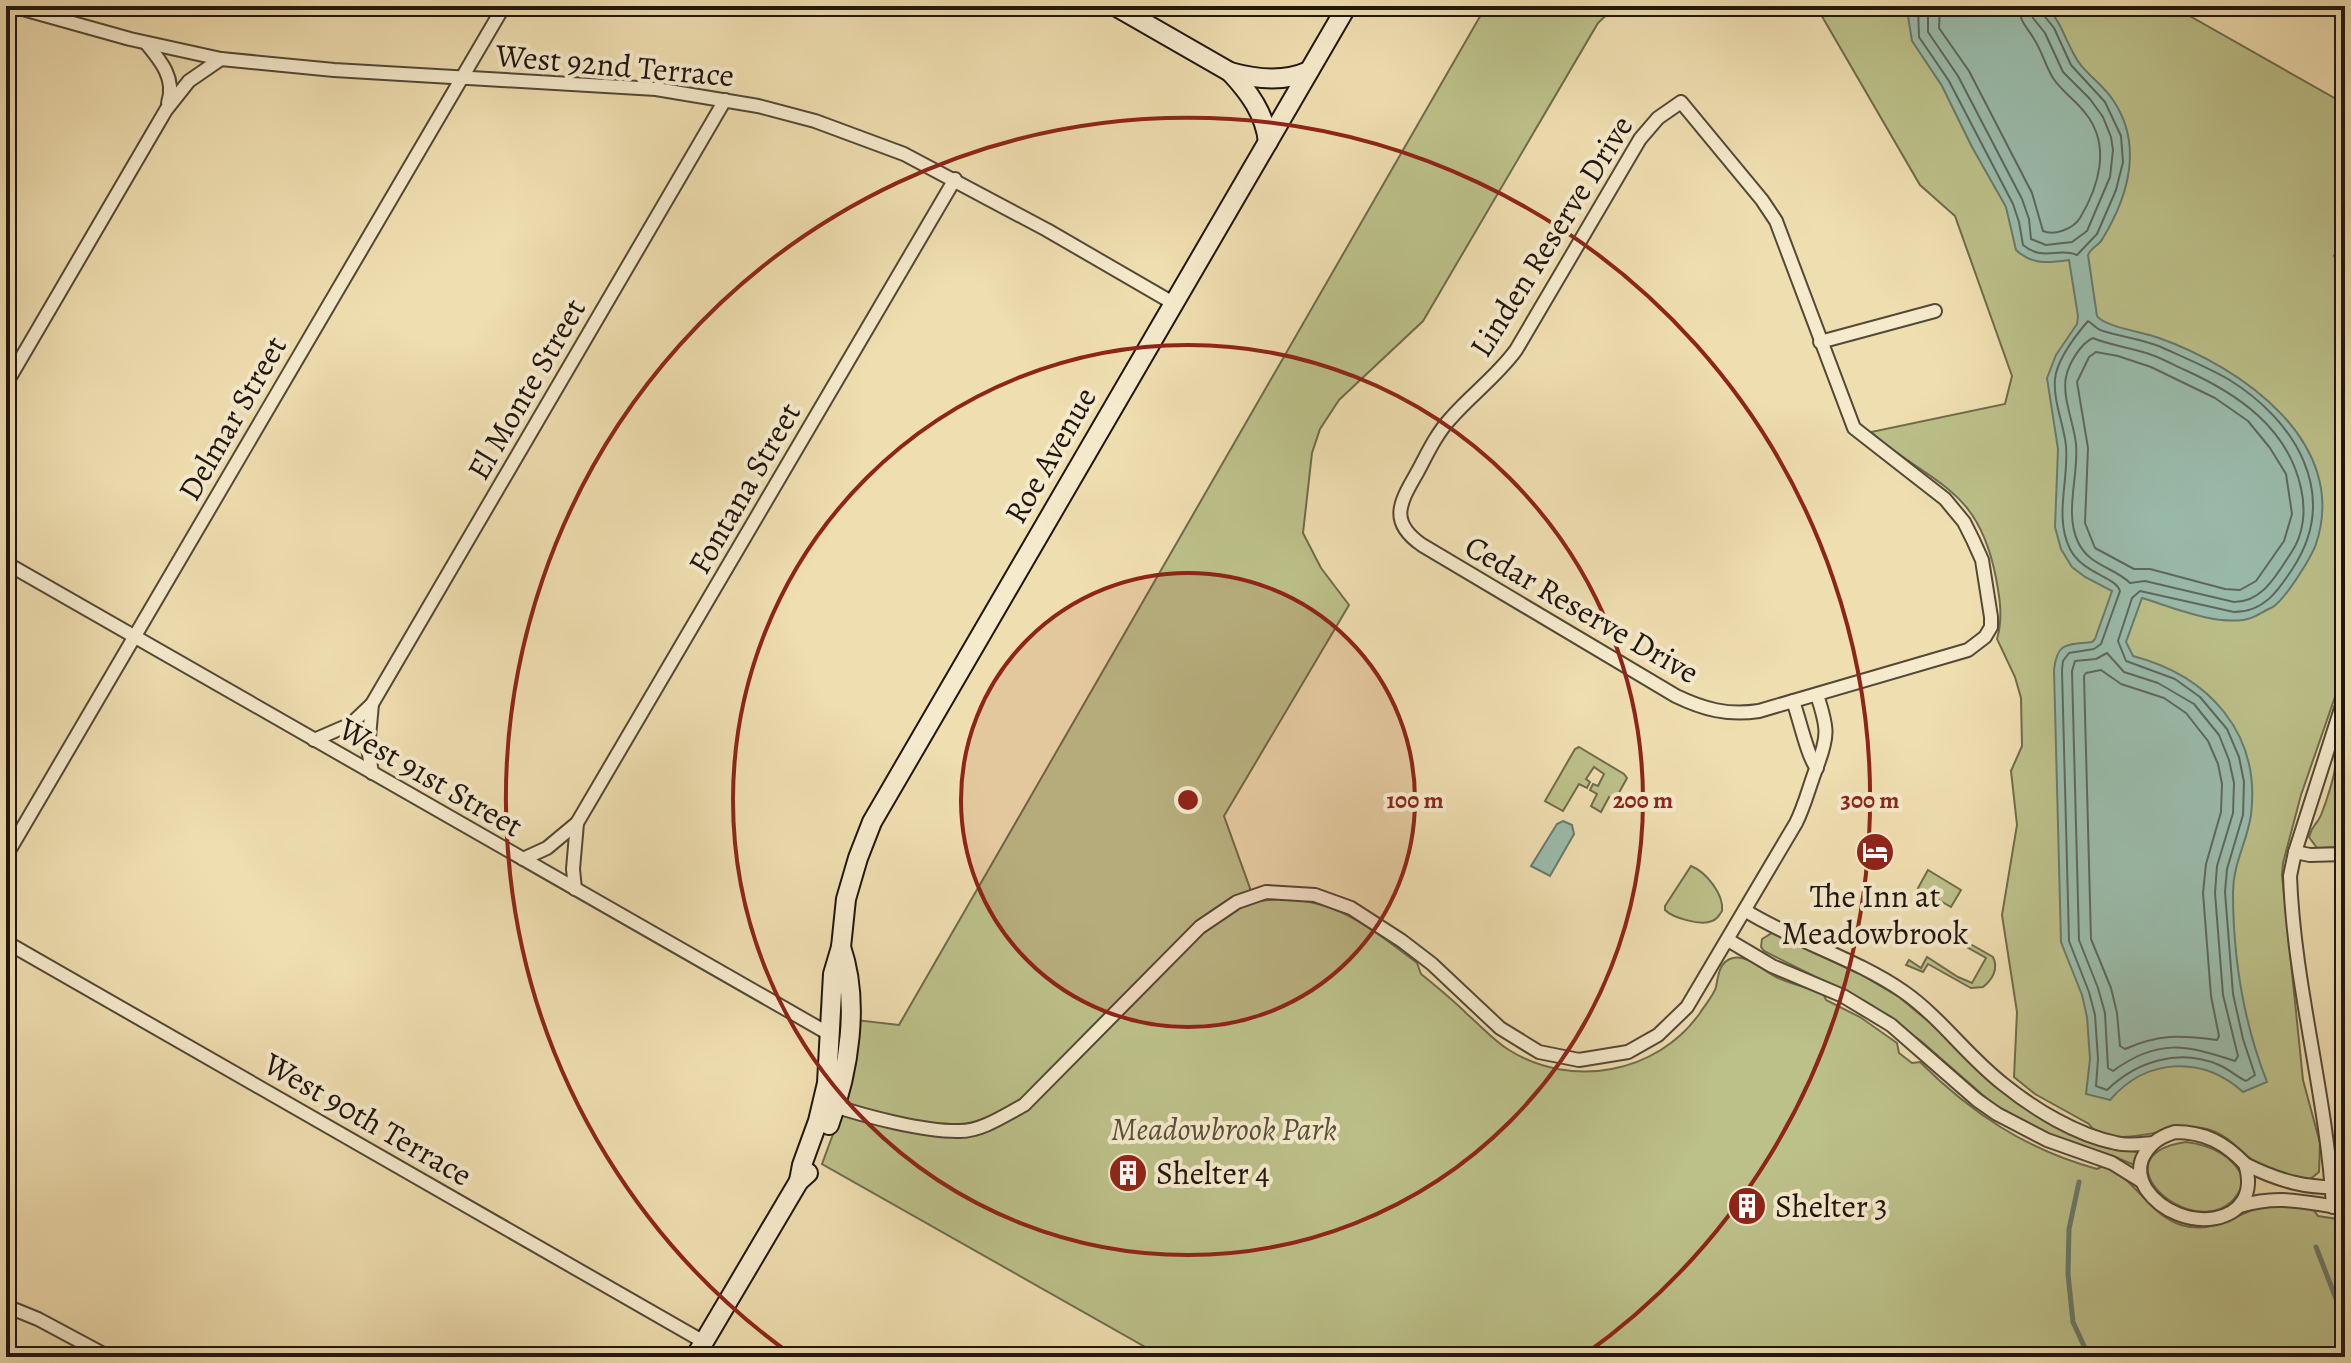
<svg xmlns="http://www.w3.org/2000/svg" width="2351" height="1363" font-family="Alegreya,serif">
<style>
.green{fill:#bcc089;stroke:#6e6b4c;stroke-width:2}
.water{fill:#9abcac;stroke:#697a6d;stroke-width:2}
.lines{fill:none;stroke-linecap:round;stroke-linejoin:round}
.shore{stroke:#5d695d;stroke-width:2}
.stream{stroke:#697a6d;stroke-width:5}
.street-casing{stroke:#544836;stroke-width:16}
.secondary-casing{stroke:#20160e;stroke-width:22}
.street{stroke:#f5eacc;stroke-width:12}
.secondary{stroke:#f5eacc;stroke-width:18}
.ring{fill:none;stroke:#8f2418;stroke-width:4}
.labels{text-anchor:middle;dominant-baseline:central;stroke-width:8;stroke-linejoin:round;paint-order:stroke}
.street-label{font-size:32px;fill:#20160e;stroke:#f5eacc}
.poi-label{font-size:32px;fill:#20160e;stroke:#f5eacc;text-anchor:start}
.park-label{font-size:32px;font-style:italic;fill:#575239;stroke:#f5eacc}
.centre{fill:#8f2418;stroke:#f5eacc;stroke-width:4}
.ring-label{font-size:24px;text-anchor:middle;font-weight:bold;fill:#8f2418;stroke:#f5eacc;stroke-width:8;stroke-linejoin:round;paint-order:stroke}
</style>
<rect width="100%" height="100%" fill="#efdeb0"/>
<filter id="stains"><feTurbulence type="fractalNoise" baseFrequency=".0025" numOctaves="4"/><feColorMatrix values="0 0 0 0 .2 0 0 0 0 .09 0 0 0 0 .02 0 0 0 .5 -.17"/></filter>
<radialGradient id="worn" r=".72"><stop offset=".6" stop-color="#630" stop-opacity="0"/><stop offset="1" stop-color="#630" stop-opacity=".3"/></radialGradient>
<g class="green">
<path d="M1486,6H1616L1598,23L1423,321L1339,400L1320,429L1312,453L1303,533L1321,568L1349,605L1224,816L1255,902C1324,889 1366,924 1417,963L1421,974C1437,987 1452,999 1467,1014C1481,1026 1493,1040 1509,1050C1571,1089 1657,1074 1700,1013C1704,1006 1714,995 1716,987C1718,977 1719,961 1733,958C1747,954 1764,971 1776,977C1791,985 1808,987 1823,993L1826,1000L1860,1017L1897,1043L1899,1053L1912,1063L1920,1062C1971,1113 2027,1150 2097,1169L2103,1166C2136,1177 2147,1214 2181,1225C2213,1235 2235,1214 2264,1206C2280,1202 2297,1206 2313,1209L2318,1216L2345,1220V1357H1163L822,1164L836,1126L856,1020L899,1025Z"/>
<path d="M1816,6H2172L2345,104V238L2334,256L2345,271V668L2301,795L2283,863L2282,875L2303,1080L2320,1143L2319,1172C2316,1174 2313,1178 2309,1179C2298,1184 2267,1171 2257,1164C2240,1151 2229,1135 2207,1129C2176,1120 2109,1155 2089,1124L2035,1094L2014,1077L2017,1012L2002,915L2017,825L2011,771L2022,746L2021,698L2015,677L1997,639C2003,618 2000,599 1996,578C1978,485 1932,486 1871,432L2005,404L2012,376L1955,216L1920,185Z"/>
<path d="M2345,740V847L2317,848L2309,837C2313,823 2317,825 2321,815C2325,805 2335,776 2335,766C2335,755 2331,746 2345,740Z"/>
<path d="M1579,747L1624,774L1627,778L1615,800L1609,797L1601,812L1591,806L1597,794L1590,790L1593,784L1598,786L1604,774L1594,767L1586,779L1590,782L1587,788L1579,784L1563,811L1545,801L1575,749Z"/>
<path d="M1691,866C1706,872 1724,894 1722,911C1719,915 1718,919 1712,921C1701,926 1673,918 1665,910V906Z"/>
<path d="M1928,870L1961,890L1951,907L1918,888Z"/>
<path d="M1944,929L1993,957C1999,969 1992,980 1983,987L1971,988L1928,964L1923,972L1906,965L1909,960L1921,968L1927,957L1958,977L1972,983L1986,958L1942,933Z"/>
<path d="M1772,933L1860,974L1899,997L1952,1041L2092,1142L2107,1148L2138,1152L2134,1165L2113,1156L2052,1136L1993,1104L1921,1041L1868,1003L1764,951L1761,947L1762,939Z"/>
<path d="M2186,1142C2211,1145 2235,1156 2244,1181C2215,1263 2084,1157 2186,1142Z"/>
</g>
<g class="water">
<path d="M1911,6H2046C2063,23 2066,45 2080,64C2090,77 2104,86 2113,100C2143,144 2129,195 2103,238C2099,246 2091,247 2088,255L2097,316C2105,327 2143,332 2159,338C2241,367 2350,442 2316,544C2311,558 2283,603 2271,608C2261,612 2254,619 2243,620C2211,624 2172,607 2142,598L2126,642L2133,656C2209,676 2261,733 2251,815C2247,842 2233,864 2233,892C2233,957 2243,1021 2267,1082L2243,1092C2202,1055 2146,1058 2110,1100L2086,1094L2090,1059L2087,1017L2082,995L2061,942L2054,670C2057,641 2068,645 2092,642L2095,639L2112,591L2085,577L2072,567L2061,549L2055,527L2058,449L2047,378L2056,355L2077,324L2078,316L2069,260C2048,263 2032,265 2016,250L2006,207L1972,147L1942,86L1912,41L1908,16Z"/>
<path d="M1563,821L1572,825L1574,834L1550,876L1531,866L1557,824Z"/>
</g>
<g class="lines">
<g class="shore">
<path d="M1918,6L1919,37L1949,81L2013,204L2019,222L2023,245C2044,262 2057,247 2077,255L2097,234L2116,190L2123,162L2121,136L2105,102L2071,65L2054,28L2042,13L2041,6"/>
<path d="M1928,6V32L1958,76L2022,199L2029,219L2031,239L2046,245L2072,242L2087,231L2110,177L2113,150L2111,137L2103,117L2090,99L2063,72L2045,33L2033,18L2031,6"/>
<path d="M1940,6L1939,28L1969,71L2032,193L2043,231C2054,236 2073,229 2080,218C2099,186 2111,146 2086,114C2077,101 2062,92 2053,78C2045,65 2042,51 2034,39C2027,27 2019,21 2019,6"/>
<path d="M2088,321C2093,324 2097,330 2103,331C2122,337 2142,339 2161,347C2183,357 2207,367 2228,379C2295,420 2341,494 2293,568C2278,591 2264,612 2234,612L2140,591L2132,598L2118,641L2126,661L2175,679L2200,697L2227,729L2239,757L2244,782L2243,815L2227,869L2225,892L2233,994L2243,1039L2255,1075L2246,1081C2237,1077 2229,1069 2219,1065C2179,1048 2137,1061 2107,1090L2096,1086L2098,1059L2095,1015L2089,992L2069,941L2062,670L2063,661L2069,653L2094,649L2101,644L2120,591C2115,576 2083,574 2070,549C2054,517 2069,480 2066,446C2064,425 2053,401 2055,379C2057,359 2076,335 2088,321Z"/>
<path d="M2093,338C2108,345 2134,348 2152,355C2163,359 2174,365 2185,370C2238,394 2288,428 2301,488C2306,510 2304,534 2291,553C2277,574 2263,602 2234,602L2145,581L2130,583C2114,567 2089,566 2078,542C2064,512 2079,476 2076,444C2074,423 2062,398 2066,377C2069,363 2081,343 2093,338Z"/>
<path d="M2096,352L2118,356L2151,367L2215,398L2248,421L2270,448L2286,474L2292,514L2284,541L2256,581L2240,590L2225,589L2150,569H2134L2095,548L2085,523L2088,448L2077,382L2089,357Z"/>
<path d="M2107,653L2124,672L2158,683L2194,704L2219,735L2229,760L2234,783L2233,813L2217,866L2215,893L2223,995L2238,1056L2235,1061C2187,1045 2158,1038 2113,1071L2108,1068L2105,1013L2098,988L2079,940L2072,671L2075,661L2096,659Z"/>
<path d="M2101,670L2121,684L2164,698L2186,713L2208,741L2218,764L2222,784L2221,812L2206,864L2203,893L2211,996L2219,1036L2217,1040C2180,1035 2159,1034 2125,1049L2120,1046L2117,1013L2111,988L2091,939L2084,676L2086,673Z"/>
</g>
<g class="stream">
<path d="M2079,1182L2069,1229L2068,1274L2073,1322L2089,1357"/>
<path d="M2316,1247L2345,1322"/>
</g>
<defs>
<g id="street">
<path d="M12,6L130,39L221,59L334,70L656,89L758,106L815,121L904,154L1047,230L1173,303"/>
<path d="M146,43C161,61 176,79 168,103"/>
<path d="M1681,102L1762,200L1776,221L1854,428L1945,499L1964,522L1973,540L1982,560L1991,617V627L1985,637L1968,650L1759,711C1728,716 1703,709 1676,696L1422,545C1387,521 1401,501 1418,471C1428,452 1437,433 1451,418C1472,394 1497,376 1516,350L1640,139L1658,118Z"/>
<path d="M1820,342L1935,311"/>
<path d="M6,384L166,110L189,81L221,59"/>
<path d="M6,563L831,1035"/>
<path d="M1793,701C1799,717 1808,759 1817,768"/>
<path d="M314,740L351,724L372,704L725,100"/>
<path d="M372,773L368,748L372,704"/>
<path d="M2295,852L2310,855L2345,854"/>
<path d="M6,856L504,6"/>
<path d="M523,859L547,848L577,823L955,179"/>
<path d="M575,889L573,869L577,823"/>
<path d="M1746,911C1796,942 1855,958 1904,992C1941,1018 1967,1056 2003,1084C2034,1109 2076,1135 2116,1143C2128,1146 2141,1144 2153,1143"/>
<path d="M1728,940L1772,966L1843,996L1891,1025L1977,1100L1997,1114L2047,1140L2112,1163L2141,1181"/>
<path d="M6,942L704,1342"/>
<path d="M831,1105C865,1116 924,1132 960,1131C982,1131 1005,1115 1024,1105L1200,927L1237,902L1266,892L1315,895L1351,908L1402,941L1432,964L1500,1028L1539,1052L1579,1060L1628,1052L1658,1035L1687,1007L1796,823C1805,805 1809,787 1816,769C1829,736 1828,728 1817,695"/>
<path d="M2175,1132C2205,1132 2225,1143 2245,1164C2265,1227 2179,1237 2146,1189C2140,1179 2138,1170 2142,1159C2149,1144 2159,1137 2175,1132Z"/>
<path d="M2245,1164C2279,1181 2307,1189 2345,1187"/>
<path d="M2240,1206C2281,1194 2305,1203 2345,1208"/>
<path d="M2333,1207C2327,1096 2294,987 2290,876L2295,852L2345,696"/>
<path d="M6,1306L38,1319L109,1357"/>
</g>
<g id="secondary">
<path d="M1115,6L1230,72C1249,92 1265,114 1268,142"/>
<path d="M1230,72C1255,79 1285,82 1309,71"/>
<path d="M829,1125C849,1071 860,1002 841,947"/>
<path d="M799,1181L802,1165L818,1121L827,1083L833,974L841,947L846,899L858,858L872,822L1347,6"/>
<path d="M695,1357L799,1181L808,1173"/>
</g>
</defs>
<use href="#street" class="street-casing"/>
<use href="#secondary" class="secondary-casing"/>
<use href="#street" class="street"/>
<use href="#secondary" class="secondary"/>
</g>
<circle cx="1188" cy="800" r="227" fill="#8f2418" fill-opacity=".12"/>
<g class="ring">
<circle cx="1188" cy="800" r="227"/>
<circle cx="1188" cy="800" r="455"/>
<path d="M792 1355A682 682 0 1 1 1584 1355"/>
</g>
<defs>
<symbol id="hotel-disc" viewBox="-11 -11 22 22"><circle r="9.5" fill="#8f2418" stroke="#f5eacc"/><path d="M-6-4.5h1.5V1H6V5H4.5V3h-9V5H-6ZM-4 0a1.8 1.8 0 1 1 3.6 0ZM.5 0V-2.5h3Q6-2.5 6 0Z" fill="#fff"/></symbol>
<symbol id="building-disc" viewBox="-11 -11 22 22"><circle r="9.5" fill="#8f2418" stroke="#f5eacc"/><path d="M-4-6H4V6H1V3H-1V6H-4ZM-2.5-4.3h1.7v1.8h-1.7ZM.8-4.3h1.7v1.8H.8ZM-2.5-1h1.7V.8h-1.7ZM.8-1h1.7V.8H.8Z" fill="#fff"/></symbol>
</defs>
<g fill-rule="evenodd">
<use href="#hotel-disc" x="1853" y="830" width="44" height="44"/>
<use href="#building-disc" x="1106" y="1151" width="44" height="44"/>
<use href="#building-disc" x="1725" y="1184" width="44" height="44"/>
</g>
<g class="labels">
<g class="street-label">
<text transform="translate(615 65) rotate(5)">West 92nd Terrace</text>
<text transform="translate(1551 236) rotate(-58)">Linden Reserve Drive</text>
<text transform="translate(526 389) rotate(-60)">El Monte Street</text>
<text transform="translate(232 418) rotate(-60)">Delmar Street</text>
<text transform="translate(1050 455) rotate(-60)">Roe Avenue</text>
<text transform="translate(744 488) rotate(-60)">Fontana Street</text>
<text transform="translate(1582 609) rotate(30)">Cedar Reserve Drive</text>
<text transform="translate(431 777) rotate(30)">West 91st Street</text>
<text transform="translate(368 1119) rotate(30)">West 90th Terrace</text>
</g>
<g class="poi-label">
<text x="1875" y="896" text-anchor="middle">The Inn at<tspan x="1875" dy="37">Meadowbrook</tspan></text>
<text x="1156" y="1173">Shelter 4</text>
<text x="1775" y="1206">Shelter 3</text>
</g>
<g class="park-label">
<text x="1224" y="1129">Meadowbrook Park</text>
</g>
</g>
<circle cx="1188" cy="800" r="12" class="centre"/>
<g class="ring-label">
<text x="1415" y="808">100 m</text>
<text x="1643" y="808">200 m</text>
<text x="1870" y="808">300 m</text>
</g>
<rect width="2351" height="1363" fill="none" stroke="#efdeb0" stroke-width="32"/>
<rect x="8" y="8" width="2335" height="1347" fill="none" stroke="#20160e" stroke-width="4"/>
<rect x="16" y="16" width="2319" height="1331" fill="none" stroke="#20160e" stroke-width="2"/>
<rect width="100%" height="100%" filter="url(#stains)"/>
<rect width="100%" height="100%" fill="url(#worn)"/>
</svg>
